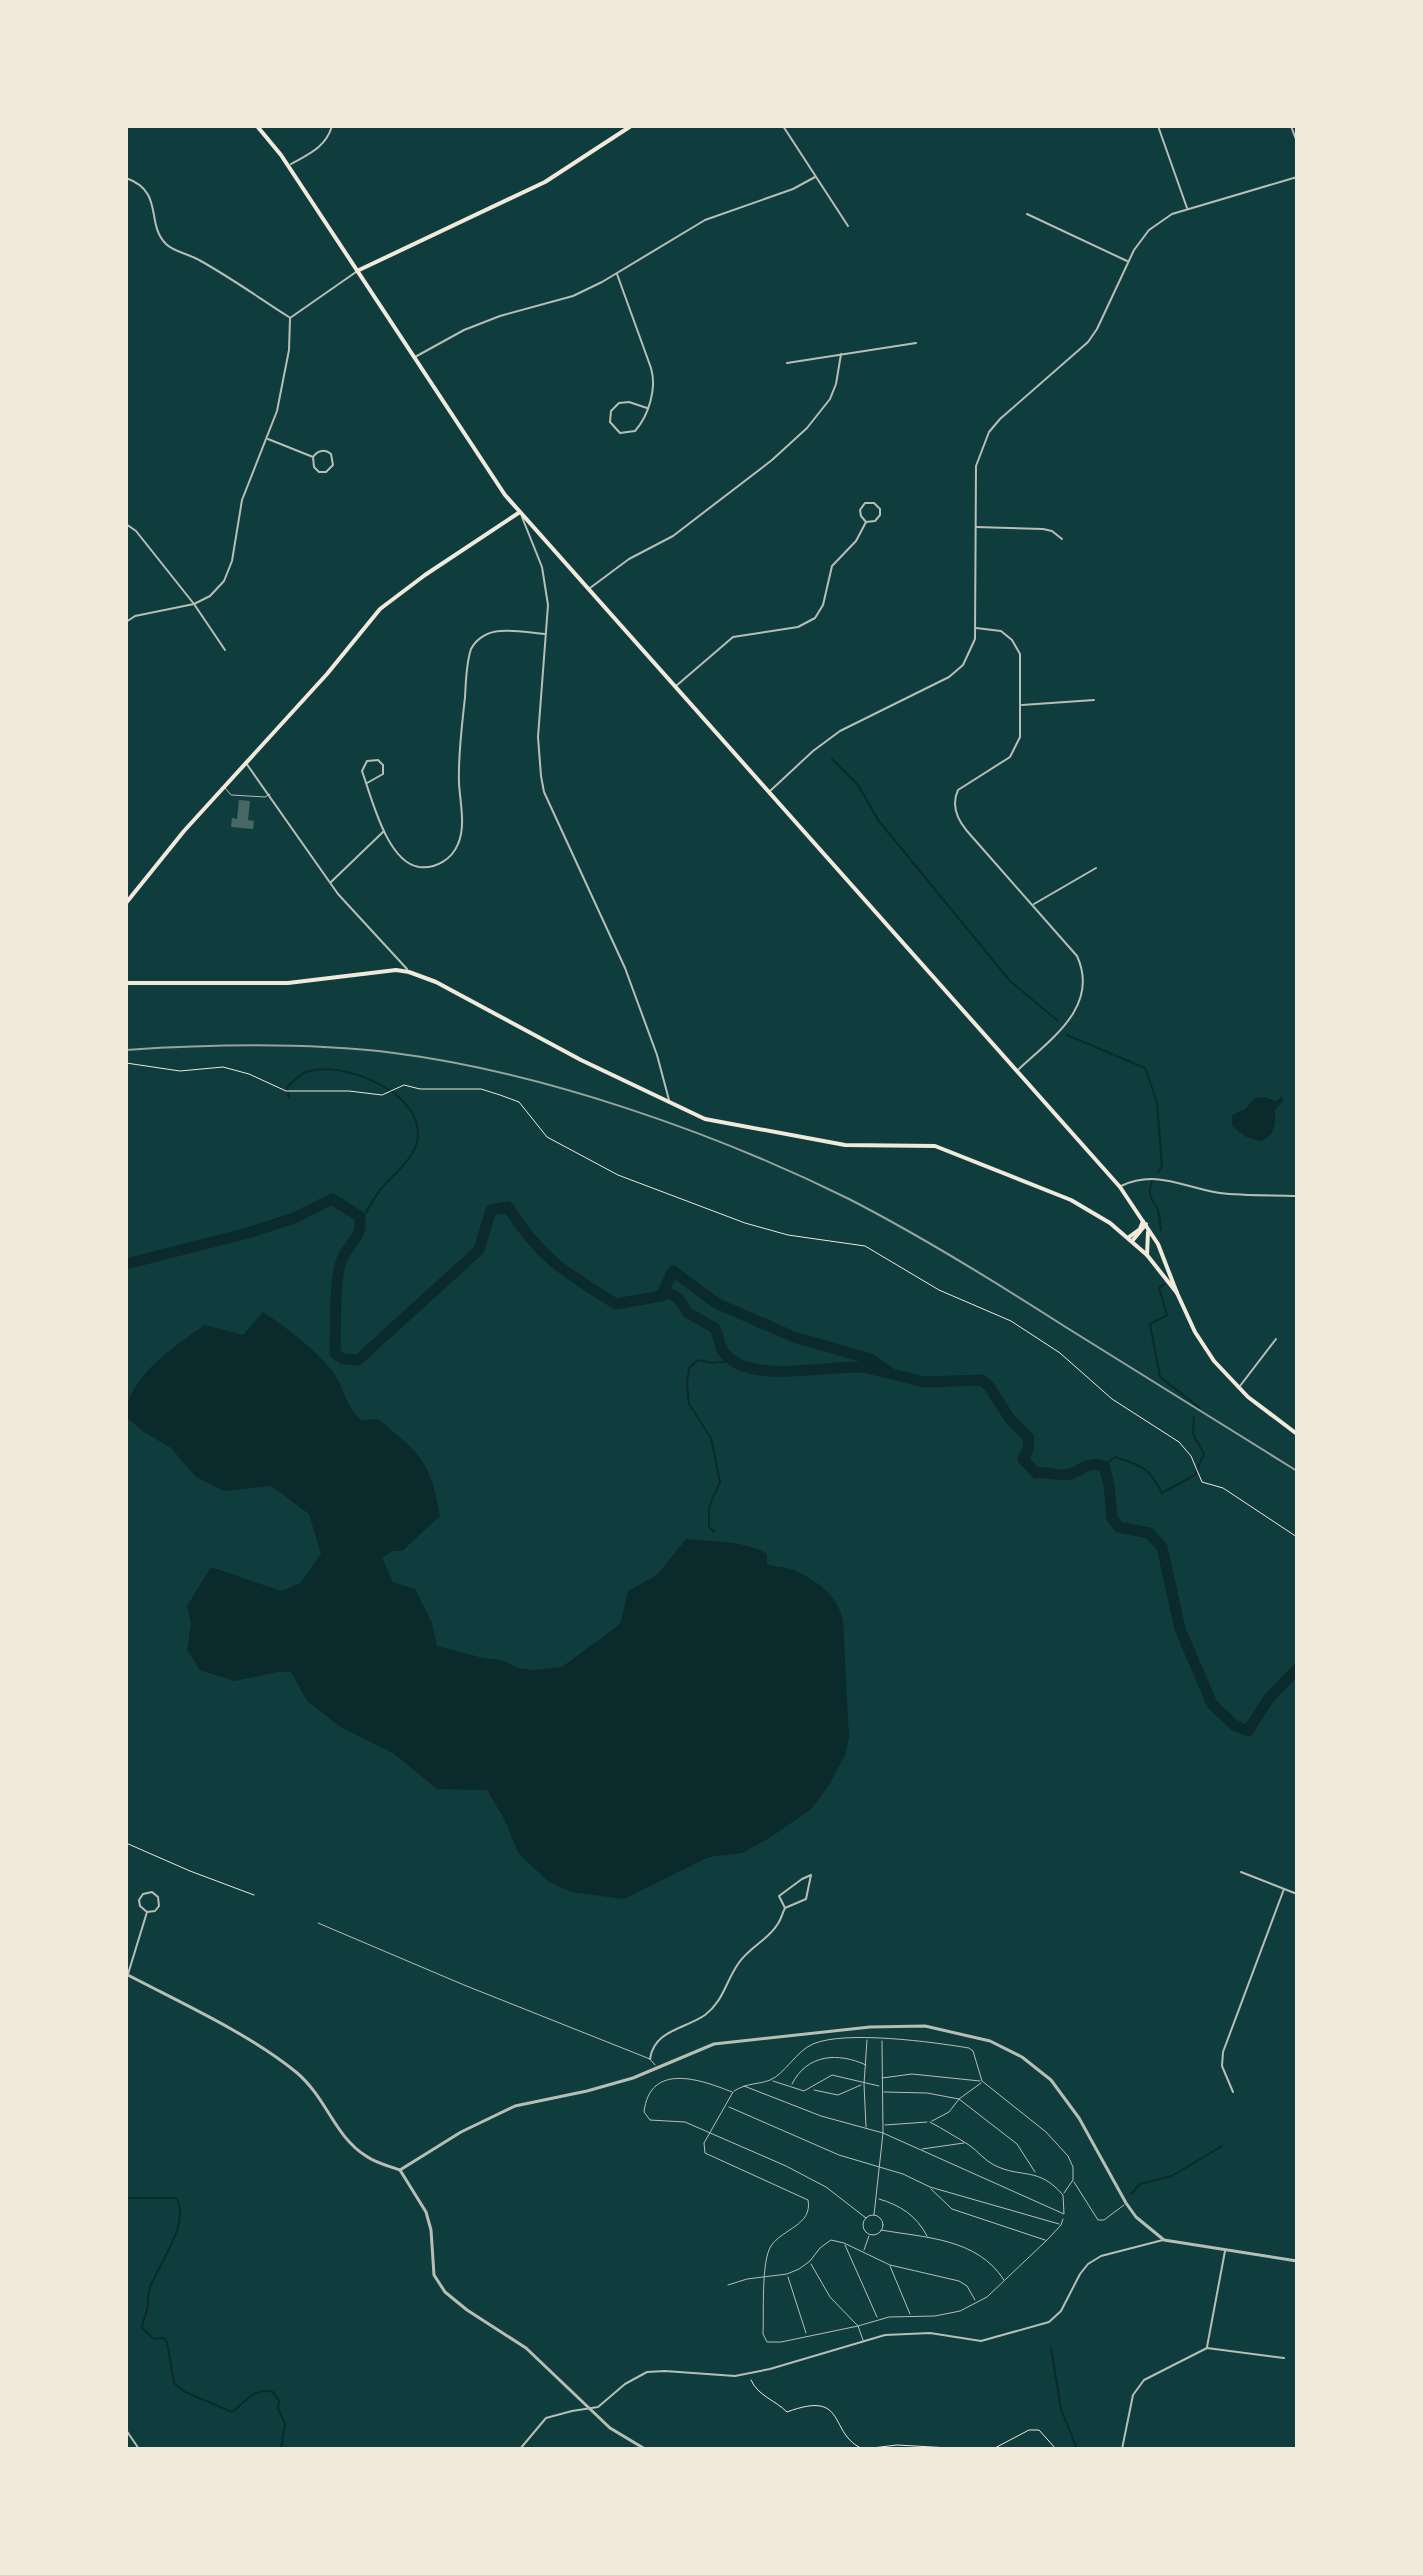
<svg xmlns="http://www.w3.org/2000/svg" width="1423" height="2575" font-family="Lora,serif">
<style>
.water{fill:#0a2a2b}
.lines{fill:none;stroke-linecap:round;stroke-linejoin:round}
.stream{stroke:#0a2a2b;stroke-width:2}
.river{stroke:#0a2a2b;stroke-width:11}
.building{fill:#486865}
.path{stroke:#f1e9da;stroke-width:1}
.service{stroke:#b8beb3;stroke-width:1}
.minor{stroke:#b8beb3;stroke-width:2}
.tertiary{stroke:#b8beb3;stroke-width:3}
.secondary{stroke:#f1e9da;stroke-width:4}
.rail{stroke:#97a49c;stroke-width:2}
</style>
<rect width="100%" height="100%" fill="#0f3d3e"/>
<g class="water">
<path d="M1265,1097L1275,1101L1282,1097L1284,1100L1275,1110C1276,1122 1275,1136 1261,1141L1246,1137L1232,1126V1115L1245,1109L1255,1098Z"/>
<path d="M263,1312C287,1328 314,1348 332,1371C345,1387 344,1405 361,1420L378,1419C419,1453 431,1460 440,1516L402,1551H393L382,1558L393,1582L415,1589L432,1623L437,1646L483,1658L502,1660L517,1668L533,1670L562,1667L620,1624L628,1591L657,1575L686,1539C711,1542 745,1540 767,1554V1564C774,1567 779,1566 787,1568C812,1576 838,1594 843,1621L849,1737L846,1753L828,1787L811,1809L771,1837L742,1853L709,1857L624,1899L572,1892L549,1882L519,1854L504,1819L487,1790L437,1789L393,1753L342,1728L307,1701L291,1672H278L234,1681L200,1670L187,1650L191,1624L187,1606L211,1567L281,1591L300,1583L321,1554L309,1514L271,1486L224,1491L196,1477L171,1448L144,1432L126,1417C126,1378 176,1345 205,1325L243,1335Z"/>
</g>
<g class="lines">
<g class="stream">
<path d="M832,759L858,785L878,820L1010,981L1058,1021"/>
<path d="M1067,1035L1145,1068L1157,1102L1162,1166L1158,1172"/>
<path d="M289,1098L287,1087C292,1082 299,1075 306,1072C342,1060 419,1091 418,1134C418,1157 394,1173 381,1189C373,1199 367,1210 361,1221"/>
<path d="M1152,1181C1147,1194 1151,1198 1157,1208C1160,1214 1160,1224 1161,1230"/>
<path d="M1164,1284L1159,1288L1167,1315L1150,1324L1160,1377L1200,1408"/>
<path d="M1104,1466L1115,1457C1142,1466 1148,1466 1162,1493L1195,1475L1204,1454L1193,1434L1194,1417"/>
<path d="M714,1532L709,1527V1507L720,1482L711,1438L689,1404L687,1384L689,1368L698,1360L712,1363L734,1361"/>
<path d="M1131,2194L1140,2184L1172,2176L1222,2146"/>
<path d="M126,2198H176C191,2222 160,2262 151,2285C147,2294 149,2302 147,2310C145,2317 143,2320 142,2328L154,2339L164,2338L167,2342L174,2383L185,2392L232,2412C245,2403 253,2387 273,2392L279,2401L278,2408L285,2424L281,2449"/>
<path d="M1051,2348L1061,2409L1077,2449"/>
</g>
<g class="river">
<path d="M126,1264L248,1233L294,1218L332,1199L359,1216C365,1237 347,1243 341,1262C334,1283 336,1328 335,1353L343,1359L358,1360L479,1250L491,1210L508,1207C540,1258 566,1273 616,1304L661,1296L673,1271L716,1303L794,1337L871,1359L892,1374L924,1382L982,1380L988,1385L1010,1419L1029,1438L1028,1449L1023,1459L1036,1473C1045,1472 1055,1475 1064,1475C1079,1475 1084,1460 1104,1466L1109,1485L1112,1518L1119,1527L1149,1533L1162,1547L1180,1629L1212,1704L1234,1725L1248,1731L1269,1698L1297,1669"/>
<path d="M661,1296L669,1293L678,1298L688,1313L715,1328C719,1335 718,1344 723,1351C746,1386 827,1365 862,1367C870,1368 879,1371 887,1373"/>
</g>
</g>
<path class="building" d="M239,800L250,801L248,820L254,821L253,829L231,827L232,818L237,819Z"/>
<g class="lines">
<g class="path">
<path d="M126,1063L180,1071L223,1067L249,1074L286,1091H349L382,1095L404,1085L420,1089H481L500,1095L519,1102L547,1137L618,1175L745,1223L788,1235L865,1246L939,1290L1011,1321L1060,1353L1112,1399L1179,1442L1191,1456L1202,1482L1223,1488L1297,1537"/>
<path d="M126,1843L190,1871L254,1895"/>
<path d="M751,2380C758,2396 775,2400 787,2412C849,2389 827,2434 863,2449"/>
<path d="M864,2449L897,2445L967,2449"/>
<path d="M993,2449L1029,2430H1039L1056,2449"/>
</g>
<g class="service">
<path d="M225,788L231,795L265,797L270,794"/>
<path d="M318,1923L464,1985L650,2059L655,2065"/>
<path d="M882,2078L912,2074L980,2081"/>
<path d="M773,2081L804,2091L832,2075L879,2086"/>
<path d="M792,2084C807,2054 838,2052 866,2065"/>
<path d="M744,2086L821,2116L883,2133L1064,2214L1063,2195C1038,2166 1022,2179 994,2165C984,2160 978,2151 969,2145C956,2137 943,2129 930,2122"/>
<path d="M814,2090L838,2095L861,2085"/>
<path d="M734,2091C749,2082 758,2085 770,2080C785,2074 796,2051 813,2044C845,2030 933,2042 969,2048L973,2051L982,2081L1046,2132L1068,2156L1073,2167V2180L1064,2193"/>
<path d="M732,2092C702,2080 650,2061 644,2112L650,2120L685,2122L786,2166L826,2187L866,2218"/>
<path d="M733,2092L704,2143L705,2153L808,2200C813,2225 782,2229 771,2246C761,2261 764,2314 763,2334L767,2342H781L858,2326L889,2317L935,2316L960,2311L987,2297L1047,2240L1061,2225L1063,2219"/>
<path d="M884,2092L927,2093L959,2099L1017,2144L1035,2172"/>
<path d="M729,2107L839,2155L903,2174L930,2187L1059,2224"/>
<path d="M932,2121L949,2112L959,2099L981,2083"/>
<path d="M885,2125L927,2122"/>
<path d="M866,2127L864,2084L867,2040"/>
<path d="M922,2149L964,2143"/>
<path d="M1074,2182L1098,2220H1104L1124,2205"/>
<path d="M931,2189L952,2209L1045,2240"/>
<path d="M879,2199C900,2205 917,2216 927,2236"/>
<path d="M874,2215L883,2133L882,2041"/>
<circle cx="873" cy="2225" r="10"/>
<path d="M881,2230C926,2238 977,2238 1004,2280"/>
<path d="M845,2245L877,2317"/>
<path d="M864,2250L869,2236"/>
<path d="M811,2264L830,2297L858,2326L863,2340"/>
<path d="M890,2266L910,2314"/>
<path d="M788,2277L806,2333"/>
<path d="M728,2285L747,2279L787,2274L799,2269L810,2261L820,2248L831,2240L844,2243L890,2265L959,2281L967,2286L975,2300"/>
</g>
<g class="minor">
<path d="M783,126L848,226"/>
<path d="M1158,126L1187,208"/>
<path d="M1291,126L1297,142"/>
<path d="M291,164C309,154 326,147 332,126"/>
<path d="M126,178C165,192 145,223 166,244C174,252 189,254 199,260C230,277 259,298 289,317"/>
<path d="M1027,214L1127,261"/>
<path d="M617,274L651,368C657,388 649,415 635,431L620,433L610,422L611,411L619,403L629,402L647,408"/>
<path d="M415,357L464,330L500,316L573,296L602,282L705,220L793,189L815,177"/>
<path d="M787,363L916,343"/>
<path d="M268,439L313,457L314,467L319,472H326L333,465L331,454C325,449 318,450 313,457"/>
<path d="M522,517L542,567L548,605L538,737L541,776L544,792L625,968L657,1055L669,1100"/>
<path d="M126,524L136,531L194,604L225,650"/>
<path d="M976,527L1043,529L1052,531L1062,539"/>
<path d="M590,588L629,559L673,536L772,460L807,428L830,399L836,384L841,354"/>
<path d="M126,622L135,616L194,604L210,596L224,581L232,561L242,500L277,411L289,350L290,318L356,272"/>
<path d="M976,628L1001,631L1012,640L1020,654V737L1010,757L958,790C951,805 957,819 967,831L1077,956C1100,1006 1051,1039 1019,1069"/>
<path d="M676,686L733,637L798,627L815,618L823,605L832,566L856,541L866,522L861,516L860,510L865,503H874L880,509V515L875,521L866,522"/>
<path d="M1022,705L1094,700"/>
<path d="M246,763L338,894L407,969"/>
<path d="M367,783L383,774V765L378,760L367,761L362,771C372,799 387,862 419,867C436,869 452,859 458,844C466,826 460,802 459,783C458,754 462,726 465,697C466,681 466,664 471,649C486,622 519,632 545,634"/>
<path d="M769,792L813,751L840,731L949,677L963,665L975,639L976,466L989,432L1000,419L1088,342L1097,329L1134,250L1149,230L1172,214L1297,177"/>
<path d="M331,882L384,831"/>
<path d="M1034,904L1096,868"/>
<path d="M1121,1186C1157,1169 1184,1188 1220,1193C1245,1196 1272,1195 1297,1196"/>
<path d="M1240,1386L1276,1339"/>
<path d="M1241,1872L1297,1894"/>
<path d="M128,1974L147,1912L155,1911L159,1906L158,1897L152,1892L143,1894L139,1900L140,1906L147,1912"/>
<path d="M650,2059C654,2030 685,2029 705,2015C724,2000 725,1983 738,1964C748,1948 768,1940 777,1925C781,1920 782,1914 785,1908L806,1899L811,1875L802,1879L779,1896L785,1908"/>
<path d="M1233,2092L1222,2066L1223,2052L1284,1889"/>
<path d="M1207,2347L1225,2251"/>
<path d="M126,2430L139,2449"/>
<path d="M520,2449L546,2418L572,2411L598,2407L625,2384L647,2372L665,2371L735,2376L770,2369L885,2335L930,2333L981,2341L1049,2322L1061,2311L1080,2274L1088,2264L1101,2256L1163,2240"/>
<path d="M1122,2449L1133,2395L1144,2380L1207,2348L1284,2358"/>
</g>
<g class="tertiary">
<path d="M126,1974C181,2003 248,2033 296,2072C327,2098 334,2136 366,2156C376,2163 388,2166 400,2170"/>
<path d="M400,2170L461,2132L515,2106L587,2091L633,2078L714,2044L870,2027L925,2026L990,2041L1022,2057L1051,2080L1079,2118L1126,2203L1136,2217L1164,2240L1297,2261"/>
<path d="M400,2170L426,2212L431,2230L434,2275L445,2292L467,2310L526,2348L610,2428L645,2449"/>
</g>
<g class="secondary">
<path d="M257,126L281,155L505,495L1120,1187L1158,1244L1177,1293"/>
<path d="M357,271L545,182L631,126"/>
<path d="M126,903L184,831L327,674L380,609L425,575L520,512"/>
<path d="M126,983H288L396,970L409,972L436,982L581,1060L705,1119L845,1145L935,1146L1071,1200L1110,1223L1147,1255L1177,1293L1195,1332L1214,1361L1248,1397L1297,1434"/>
<path d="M1129,1237L1140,1229L1143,1221"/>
<path d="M1133,1240L1146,1224"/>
<path d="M1147,1255L1148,1232"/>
</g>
<path class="rail" d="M126,1050C215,1044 305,1042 394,1053C542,1072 716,1133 849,1199C923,1237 994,1281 1064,1326C1142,1374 1219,1423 1297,1471"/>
</g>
<rect width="1423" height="2575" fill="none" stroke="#f1e9da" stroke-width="256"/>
</svg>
